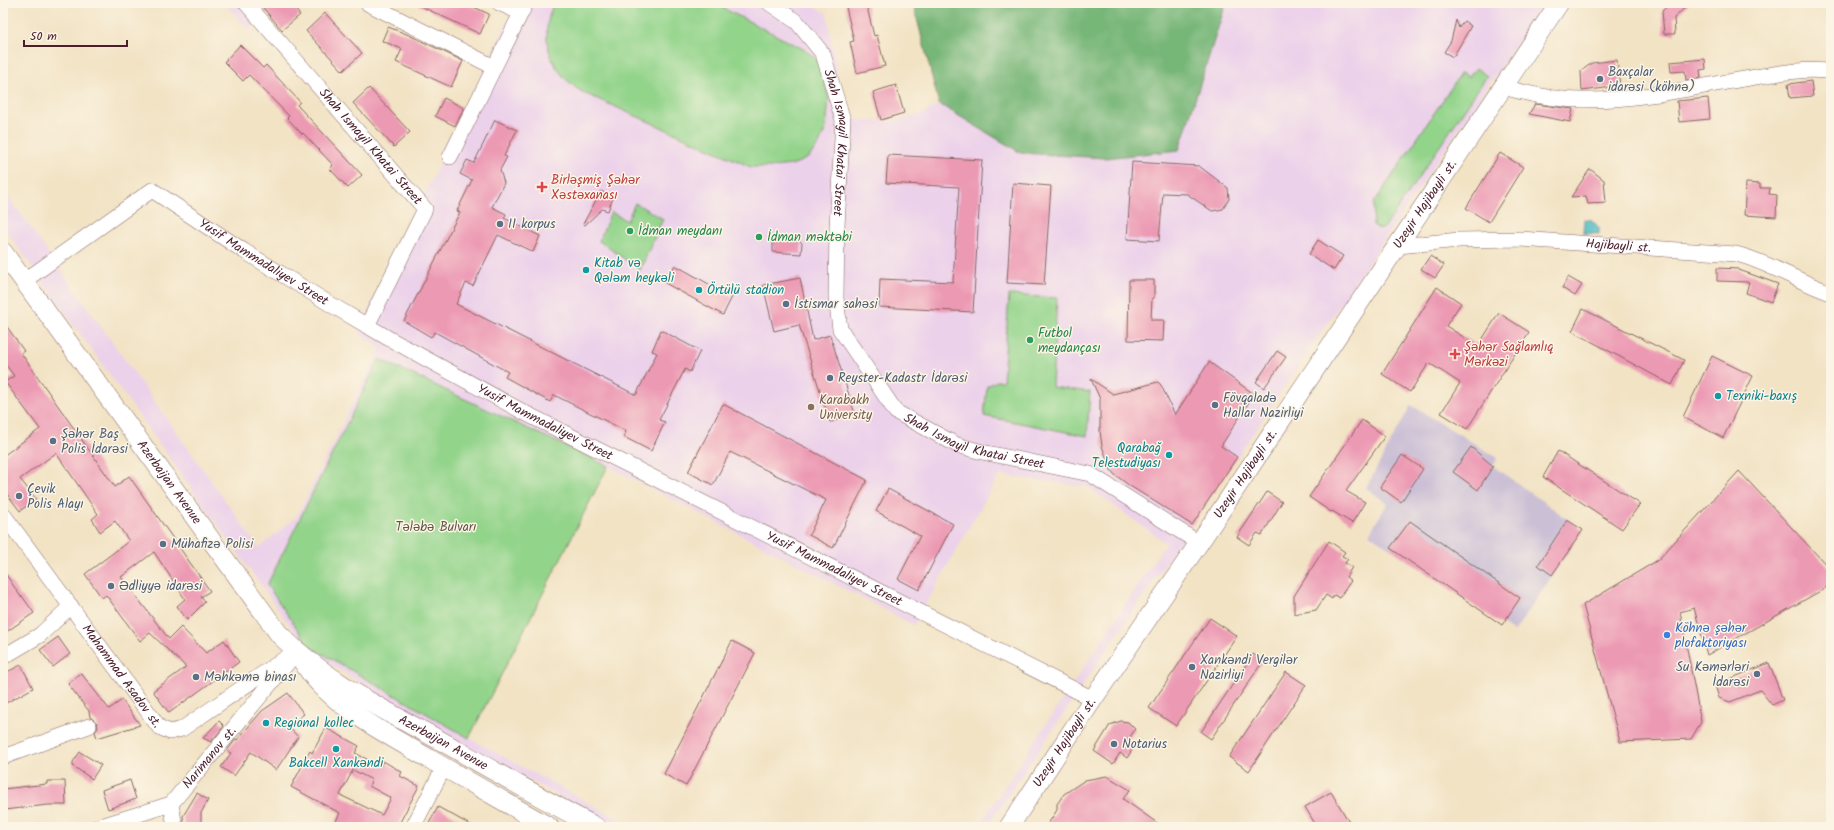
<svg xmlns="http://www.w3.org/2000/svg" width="1834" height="830" font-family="Kalam,sans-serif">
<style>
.built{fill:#ecd1ea}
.industrial{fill:#cbbfd5}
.green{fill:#93d48b;stroke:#6e7a5b}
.forest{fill:#76b677;stroke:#606a51}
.water{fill:#50bec5;stroke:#4d6e78}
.building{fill:#ec99b3;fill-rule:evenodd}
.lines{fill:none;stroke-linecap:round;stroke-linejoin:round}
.minor-casing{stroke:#856461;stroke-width:16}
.major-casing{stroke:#856461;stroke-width:20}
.minor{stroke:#fff;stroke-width:15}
.major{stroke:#fff;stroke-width:19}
.service-dot{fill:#5c6f8a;stroke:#fcf5e5;stroke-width:1.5}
.health-dot{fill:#e0444e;stroke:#fcf5e5;stroke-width:1.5}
.leisure-dot{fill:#2e9e5b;stroke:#fcf5e5;stroke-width:1.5}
.culture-dot{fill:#0f9aa8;stroke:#fcf5e5;stroke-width:1.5}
.education-dot{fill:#8d6e63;stroke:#fcf5e5;stroke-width:1.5}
.shop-dot{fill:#3f7fe0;stroke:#fcf5e5;stroke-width:1.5}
.labels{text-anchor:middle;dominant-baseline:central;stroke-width:3;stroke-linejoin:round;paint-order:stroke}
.service-label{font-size:13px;fill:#4e5e75;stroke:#fcf5e5;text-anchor:start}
.street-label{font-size:13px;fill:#4a1f2b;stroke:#fcf5e5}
.health-label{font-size:13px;fill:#be3a42;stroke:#fcf5e5;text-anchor:start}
.leisure-label{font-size:13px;fill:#27864d;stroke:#fcf5e5;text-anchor:start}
.culture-label{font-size:13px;fill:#0d838f;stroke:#fcf5e5;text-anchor:start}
.education-label{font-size:13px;fill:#785e54;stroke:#fcf5e5;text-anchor:start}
.park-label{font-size:13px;fill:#605548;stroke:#fcf5e5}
.shop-label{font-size:13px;fill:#366cbe;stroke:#fcf5e5;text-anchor:start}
</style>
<rect width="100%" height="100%" fill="#fcf5e5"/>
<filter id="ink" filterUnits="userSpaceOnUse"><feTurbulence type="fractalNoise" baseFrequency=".025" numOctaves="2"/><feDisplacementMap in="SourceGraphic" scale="8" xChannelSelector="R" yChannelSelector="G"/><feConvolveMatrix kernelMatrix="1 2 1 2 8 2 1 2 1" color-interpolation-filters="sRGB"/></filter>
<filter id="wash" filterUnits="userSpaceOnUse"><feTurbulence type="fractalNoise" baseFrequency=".012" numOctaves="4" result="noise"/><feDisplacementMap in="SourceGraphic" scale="16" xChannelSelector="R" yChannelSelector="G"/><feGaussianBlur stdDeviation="0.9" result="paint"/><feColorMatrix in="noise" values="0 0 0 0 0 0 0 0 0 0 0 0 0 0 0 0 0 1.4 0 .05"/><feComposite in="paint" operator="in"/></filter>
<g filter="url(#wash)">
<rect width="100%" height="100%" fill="#f2e3c5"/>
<g class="built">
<path d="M224,3H253L262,15L249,30Z"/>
<path d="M517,3H806L827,13L844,120L891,121L925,113L939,104L913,3H1544L987,827H978L1166,543L1088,487L999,475L914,625L608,466L469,738L633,827H617L465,746L308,651L3,226V189L259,548L297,516L380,348L358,332Z"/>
</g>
<path class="industrial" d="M1411,405L1498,458L1493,466L1583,530L1514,632L1369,534L1388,503L1366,488Z"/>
<g class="green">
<path d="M554,3H713L805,50L818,60L829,99L826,128L819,144L808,158L793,165L772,167H751L584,93C551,74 537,39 554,3Z"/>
<path d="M1476,68L1487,76L1386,226L1382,229H1379L1373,225L1374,203L1461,73L1469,77Z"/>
<path d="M635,203L663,219L640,270L599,241L611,212L627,221Z"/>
<path d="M1009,295L1057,298L1052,387L1090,392L1087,436L984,416L987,386L997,381H1003Z"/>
<path d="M379,359L608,466L469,738L309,646L267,585Z"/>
</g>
<path class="forest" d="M913,3H1226L1179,150L1105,158L1021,153L939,104Z"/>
<path class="water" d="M1584,219L1592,220L1599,228V234L1583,233Z"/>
<g id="blocks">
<g class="building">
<path d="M259,3H290L300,15L282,30Z"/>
<path d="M414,3H465L489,14L480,34Z"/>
<path d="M845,3H866L874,36L877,35L885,66L857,73L850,42L854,41Z"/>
<path d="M1671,3H1690L1674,18L1675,34H1664L1662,11Z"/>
<path d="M325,13L362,53L343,71L306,31Z"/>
<path d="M1456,20L1459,28L1464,21L1471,26L1453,57L1444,52L1451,41Z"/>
<path d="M388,27L409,35L463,61L451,87L396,62L402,49L382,41Z"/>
<path d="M240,45L263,68L266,65L300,102L297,105L362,175L348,188L330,169L333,165L303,133L302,134L287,118L289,116L249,75L243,81L224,62Z"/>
<path d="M1705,59L1706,69L1700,70L1701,78L1686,80L1685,71L1671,72L1670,62Z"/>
<path d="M1617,60L1620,86L1582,91L1581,71L1592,63Z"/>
<path d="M1811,81L1813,96L1790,98L1788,84Z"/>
<path d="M896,85L904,113L881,120L873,92Z"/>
<path d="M369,88L410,132L394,147L353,103Z"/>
<path d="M444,98L464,108L455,126L435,116Z"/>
<path d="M1708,98L1710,119L1679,122L1677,101Z"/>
<path d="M1535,104L1573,109L1570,122L1529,114Z"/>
<path d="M495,120L517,130L504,156L507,157L500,170L504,183L492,207L506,214L504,218L540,236L533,252L498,235L473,286L466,283L456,304L636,395L657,353L652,351L661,330L700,351L690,372L685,369L659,420L665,422L651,451L624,437L626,431L554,395L550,402L505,377L508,372L435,332L431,337L404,321L460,212L457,211L472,180L460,174L467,160L474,163Z"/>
<path d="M1500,153L1523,167L1489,222L1466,208Z"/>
<path d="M888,155L982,160L973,312L879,307L880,279L953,282L959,187L886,183Z"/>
<path d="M1132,162L1199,166L1228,188L1229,199L1223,209L1212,211L1187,194L1163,193L1159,241L1127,239Z"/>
<path d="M1590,169L1604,180L1606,203L1588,204L1586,196L1571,197Z"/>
<path d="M1013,183L1051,186L1044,285L1007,283Z"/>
<path d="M1746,183L1760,184V188H1770L1769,194L1777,195L1776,217L1744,215Z"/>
<path d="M601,191L613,198L608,211L602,209L585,225L583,224Z"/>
<path d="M773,238H797L802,243L801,254L773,252Z"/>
<path d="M1318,240L1343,256L1334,270L1309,254Z"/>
<path d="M1430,256L1444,265L1435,278L1421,269Z"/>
<path d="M675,265L732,297L723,315L665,283Z"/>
<path d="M1717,268L1739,269V270L1778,284L1771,302L1746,293L1749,282L1717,281Z"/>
<path d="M1568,277L1582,285L1575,296L1562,288Z"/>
<path d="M800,278L813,340L830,335L855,414L830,422L799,325L774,331L763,285Z"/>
<path d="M1129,280H1154V298H1152L1151,320H1164L1163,341L1128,340Z"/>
<path d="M1437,287L1461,303L1446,326L1478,346L1499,313L1529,332L1467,429L1441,413L1460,383L1429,363L1410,392L1382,374Z"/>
<path d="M1583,309L1684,360L1672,385L1572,331Z"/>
<path d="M3,321L24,351L21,353L115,487L129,476L210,591L201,597L205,602L187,620L177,606L185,599L154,552L121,577L169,639L181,627L206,653L224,640L239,662L169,713L153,691L186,667L150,633L140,641L106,595L102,598L85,574L129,541L115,521L100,532L92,519L98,514L56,453L20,479L36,499L20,511L3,489V456L40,429L5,382L14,376L3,361Z"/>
<path d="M1277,351L1286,357L1264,388L1256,382Z"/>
<path d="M1712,356L1753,376L1723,438L1683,417Z"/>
<path d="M1209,362L1254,394L1221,446L1237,457L1192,525L1130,486L1114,474L1111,470L1102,446L1100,431V399L1091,379L1113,394L1158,382L1161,385L1175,415Z"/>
<path d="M723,404L867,480L833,548L809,535L826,500L730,452L713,485L688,472Z"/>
<path d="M1362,420L1385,436L1346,491L1365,502L1352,523L1332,511L1331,512L1309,497Z"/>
<path d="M1471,447L1493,466L1478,490L1453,472Z"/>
<path d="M1558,451L1640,504L1622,529L1543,477Z"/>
<path d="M1402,455L1423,469L1401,502L1380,487Z"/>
<path d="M1739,471L1831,570V585L1707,655L1694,608L1680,612L1701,722L1691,739L1620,742L1583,605L1658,560Z"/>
<path d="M888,489L953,524L919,590L898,579L920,536L876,511Z"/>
<path d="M1267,492L1282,502L1262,535L1257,533L1249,545L1237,537Z"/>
<path d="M1567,520L1583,530L1552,575L1538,565Z"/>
<path d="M1410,521L1520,598L1502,625L1390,548Z"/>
<path d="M1329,541L1345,552L1342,556L1348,559L1345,563L1352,567L1346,577L1351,581L1339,598L1334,595L1332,599L1326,595L1316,610L1294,614V596Z"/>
<path d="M3,570L21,597L22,596L34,613L3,634Z"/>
<path d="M1210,618L1237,636L1176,726L1149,708Z"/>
<path d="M58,637L70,654L53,667L40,650Z"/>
<path d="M732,641L755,653L686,786L664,774Z"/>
<path d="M1253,654L1263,661L1211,739L1201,732Z"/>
<path d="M1769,663L1783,700L1772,705L1760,690L1730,702L1719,698L1715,685Z"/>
<path d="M21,665L33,688L6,703L3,697V674Z"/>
<path d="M1286,672L1306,685L1249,771L1229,757Z"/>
<path d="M81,673L109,709L122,700L140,725L97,738L95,732L98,728L97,723L90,717L89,711L68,684Z"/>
<path d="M288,693L304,714L288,726L298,737L276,770L251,752L234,776L221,767L231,753L227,751L236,739L237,740L262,711Z"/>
<path d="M219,721L224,726L211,742L203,738Z"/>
<path d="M1121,721L1128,722L1135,729L1127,742L1134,747L1127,758L1120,753L1113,764L1094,751L1110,725Z"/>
<path d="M326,728L359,746L355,753L380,766L383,761L402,772L400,776L419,786L399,824L404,827H333L340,813L291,787L310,751L312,753ZM353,770L372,780L369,786L391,798L382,815L340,795Z"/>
<path d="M80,752L101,765L92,779L73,766V762Z"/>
<path d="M1107,776L1130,790L1123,799L1163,827H1046L1057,810V804L1064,794L1085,780Z"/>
<path d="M130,780L136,799L108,809L102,790Z"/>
<path d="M47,781H65L66,805H48L4,810L3,789L47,784Z"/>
<path d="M1331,792L1352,827H1317L1305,807Z"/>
<path d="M197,793L208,800L201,813V827H184L183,816Z"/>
<path d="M438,807L474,827H427Z"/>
</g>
</g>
</g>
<g filter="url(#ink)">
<use href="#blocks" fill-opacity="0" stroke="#856461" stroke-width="1"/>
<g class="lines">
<defs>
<g id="minor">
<path id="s1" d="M246,3L425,209L367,326"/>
<path d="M367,3L494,67"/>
<path d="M499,3L521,13"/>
<path id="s2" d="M769,3L797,22L823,54L843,120L837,226L836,298L840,329L896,412L957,445L982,452L1090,474L1199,543"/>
<path d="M1503,87C1528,94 1555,100 1581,100C1629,101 1684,90 1732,81C1758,77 1806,66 1831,72"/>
<path d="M450,157L526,3"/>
<path id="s3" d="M1398,246L1459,240L1520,239L1736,254C1769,262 1798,282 1831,293"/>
<path id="s4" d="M24,281L152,190L244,251L330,304L388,338L527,414L1093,699"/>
<path id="s5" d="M3,514L159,727L170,732L182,729L296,651"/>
<path d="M3,657L40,635L71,606"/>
<path d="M3,757L89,726"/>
<path d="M171,804L175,827"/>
<path id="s6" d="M98,827L171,804L290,660"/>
<path d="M413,827L444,767"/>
</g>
<g id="major">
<path id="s7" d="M3,252L279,634C325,681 386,711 443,742C494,771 544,800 596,827"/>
<path d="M303,662C329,706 389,735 433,761C471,783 510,805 549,827"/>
<path id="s8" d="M1009,827L1093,699L1214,521L1559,3"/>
</g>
</defs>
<use href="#minor" class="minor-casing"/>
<use href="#major" class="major-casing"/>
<use href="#minor" class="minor"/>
<use href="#major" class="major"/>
</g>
</g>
<g class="service-dot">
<circle cx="1600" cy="79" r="4"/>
<circle cx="500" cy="224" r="4"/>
<circle cx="786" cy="304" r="4"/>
<circle cx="830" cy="378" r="4"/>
<circle cx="1215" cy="405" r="4"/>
<circle cx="53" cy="441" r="4"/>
<circle cx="19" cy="496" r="4"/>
<circle cx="163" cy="544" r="4"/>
<circle cx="111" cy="586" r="4"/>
<circle cx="1192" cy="667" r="4"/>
<circle cx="1757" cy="674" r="4"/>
<circle cx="196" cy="677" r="4"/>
<circle cx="1114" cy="744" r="4"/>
</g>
<g class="health-dot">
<path d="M540 181h4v4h4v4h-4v4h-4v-4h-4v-4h4z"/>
<path d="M1453 348h4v4h4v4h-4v4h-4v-4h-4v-4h4z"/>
</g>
<g class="leisure-dot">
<circle cx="630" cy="231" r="4"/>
<circle cx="759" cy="237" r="4"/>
<circle cx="1030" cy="340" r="4"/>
</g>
<g class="culture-dot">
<circle cx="586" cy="270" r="4"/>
<circle cx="699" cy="290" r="4"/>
<circle cx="1718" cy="396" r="4"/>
<circle cx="1169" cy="455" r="4"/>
<circle cx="266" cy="723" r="4"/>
<circle cx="336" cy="749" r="4"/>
</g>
<circle class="education-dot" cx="811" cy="407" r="4"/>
<circle class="shop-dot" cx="1667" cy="635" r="4"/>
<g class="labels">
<g class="service-label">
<text x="1608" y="72">Baxçalar<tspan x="1608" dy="15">idarəsi (köhnə)</tspan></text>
<text x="508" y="224">II korpus</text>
<text x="794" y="304">İstismar sahəsi</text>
<text x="838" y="378">Reyster-Kadastr İdarəsi</text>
<text x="1223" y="398">Fövqaladə<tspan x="1223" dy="15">Hallar Nazirliyi</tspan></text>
<text x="61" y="434">Şəhər Baş<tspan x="61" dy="15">Polis İdarəsi</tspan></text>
<text x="27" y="489">Çevik<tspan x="27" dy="15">Polis Alayı</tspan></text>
<text x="171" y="544">Mühafizə Polisi</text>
<text x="119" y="586">Ədliyyə idarəsi</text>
<text x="1200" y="660">Xankəndi Vergilər<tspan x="1200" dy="15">Nazirliyi</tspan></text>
<text x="1749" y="667" text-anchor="end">Su Kəmərləri<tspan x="1749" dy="15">İdarəsi</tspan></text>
<text x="204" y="677">Məhkəmə binası</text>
<text x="1122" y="744">Notarius</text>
</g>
<g class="street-label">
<text stroke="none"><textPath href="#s2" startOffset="166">Shah Ismayil Khatai Street</textPath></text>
<text stroke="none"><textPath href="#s1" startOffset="190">Shah Ismayil Khatai Street</textPath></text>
<text stroke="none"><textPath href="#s8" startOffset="749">Uzeyir Hajibayli st.</textPath></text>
<text stroke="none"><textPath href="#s3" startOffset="221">Hajibayli st.</textPath></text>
<text stroke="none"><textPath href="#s4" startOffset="290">Yusif Mammadaliyev Street</textPath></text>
<text stroke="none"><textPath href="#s4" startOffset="614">Yusif Mammadaliyev Street</textPath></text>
<text stroke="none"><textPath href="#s2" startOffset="538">Shah Ismayil Khatai Street</textPath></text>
<text stroke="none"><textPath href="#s8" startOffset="425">Uzeyir Hajibayli st.</textPath></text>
<text stroke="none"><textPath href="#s7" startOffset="284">Azerbaijan Avenue</textPath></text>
<text stroke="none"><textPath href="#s4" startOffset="938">Yusif Mammadaliyev Street</textPath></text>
<text stroke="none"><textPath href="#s5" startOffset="201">Mahammad Asadov st.</textPath></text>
<text stroke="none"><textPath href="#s8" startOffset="101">Uzeyir Hajibayli st.</textPath></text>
<text stroke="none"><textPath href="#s7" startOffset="669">Azerbaijan Avenue</textPath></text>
<text stroke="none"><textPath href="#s6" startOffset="137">Narimanov st.</textPath></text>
</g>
<g class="health-label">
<text x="551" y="180">Birləşmiş Şəhər<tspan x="551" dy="15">Xəstəxanası</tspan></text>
<text x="1464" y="347">Şəhər Sağlamlıq<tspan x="1464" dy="15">Mərkəzi</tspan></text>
</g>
<g class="leisure-label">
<text x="638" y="231">İdman meydanı</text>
<text x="767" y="237">İdman məktəbi</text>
<text x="1038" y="333">Futbol<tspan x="1038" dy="15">meydançası</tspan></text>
</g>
<g class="culture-label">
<text x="594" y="263">Kitab və<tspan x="594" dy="15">Qələm heykəli</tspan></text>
<text x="707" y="290">Örtülü stadion</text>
<text x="1726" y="396">Texniki-baxış</text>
<text x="1161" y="448" text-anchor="end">Qarabağ<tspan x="1161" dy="15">Telestudiyası</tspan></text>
<text x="274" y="723">Regional kollec</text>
<text x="336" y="763" text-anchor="middle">Bakcell Xankəndi</text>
</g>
<g class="education-label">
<text x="819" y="400">Karabakh<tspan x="819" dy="15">University</tspan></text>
</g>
<g class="park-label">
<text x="436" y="527">Tələbə Bulvarı</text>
</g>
<g class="shop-label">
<text x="1675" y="628">Köhnə şəhər<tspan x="1675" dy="15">plofaktoriyası</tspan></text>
</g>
</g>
<rect width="1834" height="830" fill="none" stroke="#fcf5e5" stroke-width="16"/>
<path d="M24 40v6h103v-6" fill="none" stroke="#4a1f2b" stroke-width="2"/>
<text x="30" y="40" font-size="12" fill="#4a1f2b" stroke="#fcf5e5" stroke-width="3" paint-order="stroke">50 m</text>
</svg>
